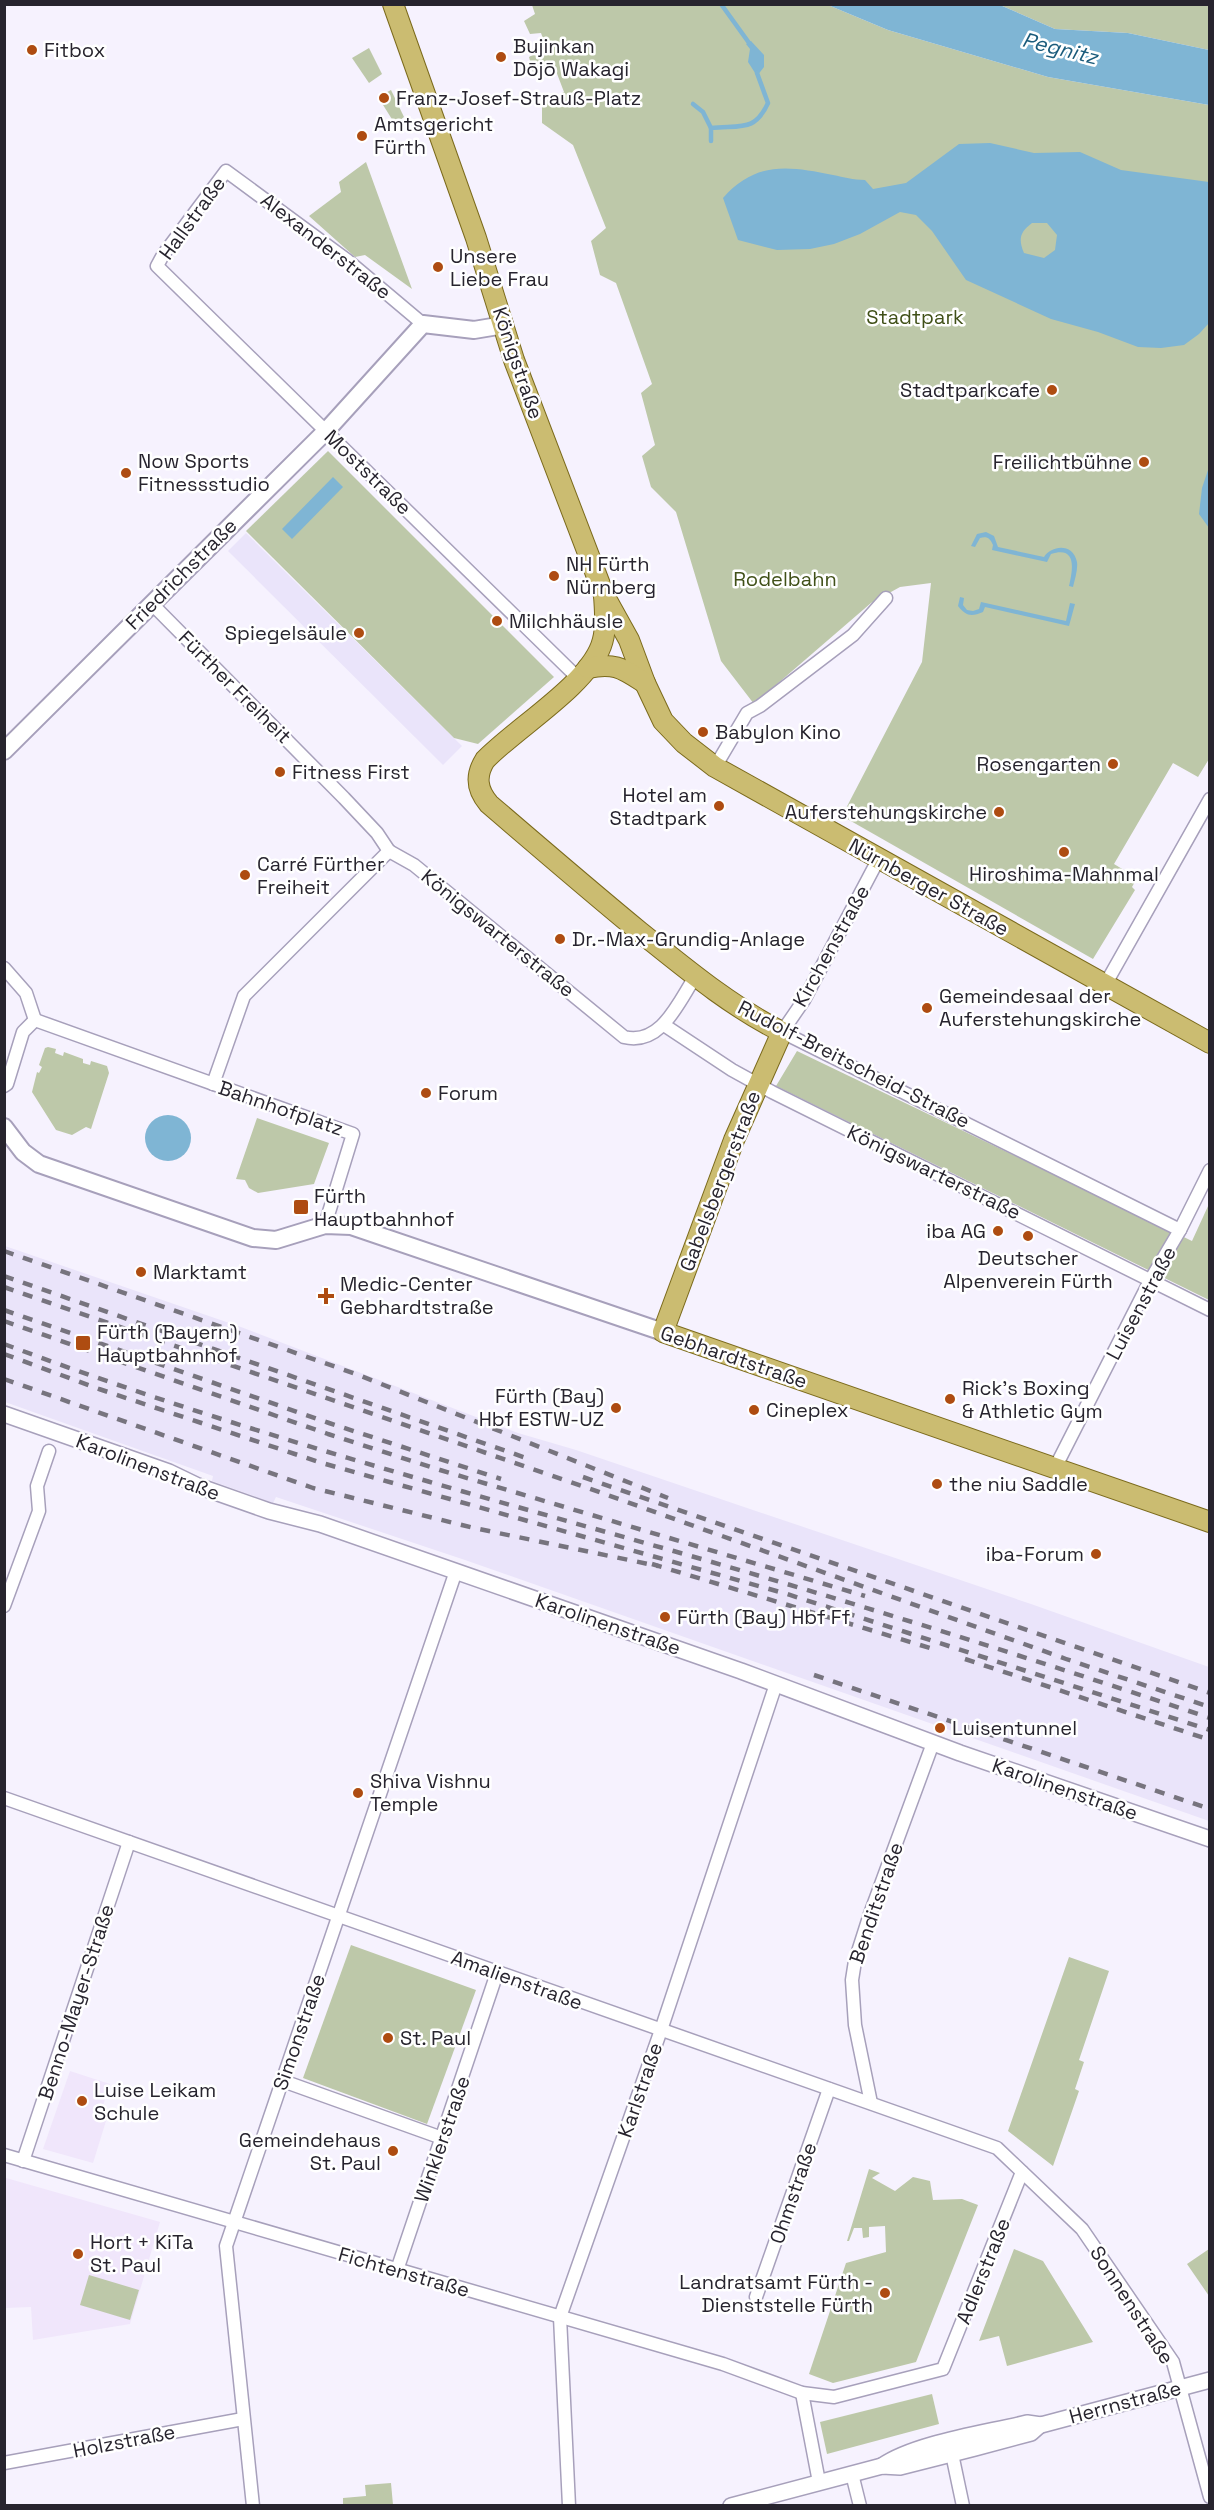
<svg xmlns="http://www.w3.org/2000/svg" width="1214" height="2510" font-family="'Space Grotesk',sans-serif">
<style>
.built{fill:#eae4fa}
.education{fill:#f0e6fb}
.green{fill:#bdc8a9}
.water{fill:#7fb5d4;fill-rule:evenodd}
.lines{fill:none;stroke-linecap:round;stroke-linejoin:round}
.stream{stroke:#7fb5d4;stroke-width:4.5}
.minor-casing{stroke:#a7a0bb;stroke-width:15}
.tertiary-casing{stroke:#a7a0bb;stroke-width:18}
.secondary-casing{stroke:#a7a0bb;stroke-width:20}
.primary-casing{stroke:#7b6a1c;stroke-width:22}
.minor{stroke:#fff;stroke-width:12}
.tertiary{stroke:#fff;stroke-width:15}
.secondary{stroke:#fff;stroke-width:16}
.primary{stroke:#cbbc71;stroke-width:20}
.rail{stroke:#77747e;stroke-width:4.5;stroke-dasharray:10 10;stroke-linecap:butt}
.poi-dot{fill:#ae4c11;stroke:#fff;stroke-width:2}
.labels{text-anchor:middle;dominant-baseline:central;stroke-width:5;stroke-linejoin:round;paint-order:stroke}
.poi-label{font-size:20px;fill:#27242e;stroke:#fff;text-anchor:start}
.street-label{font-size:20px;fill:#27242e;stroke:#fff}
.park-label{font-size:20px;fill:#405018;stroke:#fff}
.water-label{font-size:21px;font-style:italic;fill:#1a5b7b;stroke:#fff}
</style>
<rect width="100%" height="100%" fill="#f6f2fe"/>
<g class="built">
<path d="M246,533L462,746L443,765L228,551Z"/>
<path d="M5,1246L241,1327L518,1433L576,1450L1031,1604L1209,1667V1821L465,1560L276,1497L273,1503L212,1481L213,1476L5,1402Z"/>
</g>
<g class="education">
<path d="M70,2071L110,2084L99,2118L106,2121L93,2163L43,2149Z"/>
<path d="M6,2178L160,2222L130,2324L33,2340L31,2307L5,2308Z"/>
</g>
<g class="green">
<path d="M532,5H828L888,30L1048,77L1209,105V759L1198,777L1173,763L1114,864L1137,878L1132,887L1135,890L1093,959L842,816L922,662L931,583L900,587L871,603L754,704L721,661L676,512L651,487L642,456L655,445L641,393L652,384L616,283L600,275L591,241L606,228L573,145L542,123V103L564,92L556,71L551,69L533,72L529,57L546,47L541,33L530,34L524,21L535,14Z"/>
<path d="M1000,5H1209V50L1128,33L1055,29Z"/>
<path d="M369,48L382,74L369,83L352,58Z"/>
<path d="M391,90L404,117L395,124L378,97Z"/>
<path d="M366,162L412,289L365,255L355,257L309,216L341,192L339,182Z"/>
<path d="M328,451L554,677L478,744L454,738L246,531Z"/>
<path d="M48,1047L56,1049L55,1053L63,1056L64,1052L83,1059V1063L90,1065L91,1061L107,1066L109,1073L91,1129L86,1127L72,1135L56,1130L32,1092L37,1072L39,1073L42,1067L39,1065L45,1048Z"/>
<path d="M797,1051L1192,1241L1209,1204V1300L776,1086Z"/>
<path d="M257,1118L329,1143L314,1184L258,1193L249,1188L245,1180L236,1179Z"/>
<path d="M351,1945L476,1990L427,2124L303,2078Z"/>
<path d="M1069,1957L1109,1971L1079,2060L1084,2062L1075,2089L1079,2091L1053,2166L1008,2131Z"/>
<path d="M869,2169L880,2173L872,2178L895,2191L913,2177L930,2181L933,2200L962,2199L978,2205L916,2362L833,2383L809,2374L846,2263L886,2252L885,2226L869,2227V2237L863,2238L862,2228H854L849,2241H847Z"/>
<path d="M1014,2249L1043,2261L1093,2342L1007,2366L999,2336L979,2341Z"/>
<path d="M1209,2249V2296L1187,2264Z"/>
<path d="M89,2275L139,2290L130,2320L80,2305Z"/>
<path d="M932,2394L939,2424L827,2454L820,2422Z"/>
<path d="M391,2483L393,2505H343V2498L366,2496L365,2485Z"/>
</g>
<g class="water">
<path d="M828,5H1000L1055,29L1128,33L1209,50V105L1048,77L888,30Z"/>
<path d="M751,41L764,55V67L757,76L748,62L750,49L746,44Z"/>
<path d="M990,143L1034,153L1080,152L1121,170L1209,182V323L1199,334L1184,345L1161,348L1138,347L1098,332L1051,319L966,280L932,231L916,215L900,212L860,234L834,244L810,249L777,250L738,240L723,198C756,161 788,166 833,175C844,177 853,180 865,180L873,189L906,183L959,144ZM1032,223H1047L1057,235L1055,250L1044,258L1024,253C1018,239 1020,232 1032,223Z"/>
<path d="M1209,467V528L1199,514L1202,488Z"/>
<path d="M333,477L343,487L292,539L282,529Z"/>
<path d="M986,532L994,536L998,547L1044,557C1052,545 1073,543 1077,562C1078,569 1075,579 1073,587L1069,586C1073,569 1077,546 1051,554L1047,562L992,550L993,545C990,538 987,536 980,538L975,547L971,546L977,534Z"/>
<path d="M960,597L964,598L963,605L967,610L973,611L979,609L981,602L1066,621L1070,603L1075,604L1069,626L985,607L983,612C971,617 966,616 958,606Z"/>
<circle cx="168" cy="1138" r="23"/>
</g>
<g class="lines">
<g class="stream">
<path d="M721,4L752,47"/>
<path d="M693,104L703,112L711,128"/>
<path d="M711,141V128C741,125 755,132 768,103L757,73"/>
</g>
<defs>
<g id="minor">
<path d="M423,324L347,260L226,171L163,255L157,266L578,678"/>
<path d="M152,604L344,798L377,833L389,851"/>
<path d="M715,767L747,713L760,706L853,635L886,598"/>
<path d="M389,851L414,865L624,1037C661,1046 678,1003 695,977"/>
<path d="M878,860L804,1000L782,1032L1180,1230"/>
<path d="M4,968L26,993L35,1020"/>
<path d="M1105,985L1210,799"/>
<path d="M35,1020L353,1134L325,1225"/>
<path d="M664,1025L732,1070L772,1092L1210,1310"/>
<path d="M213,1084L244,996L389,851"/>
<path d="M4,1086L7,1084L23,1032L35,1020"/>
<path d="M1055,1468L1151,1279L1180,1230L1210,1170"/>
<path d="M4,1606L39,1511L37,1486L49,1451"/>
<path d="M4,1798L997,2148L1082,2229L1173,2362L1210,2497"/>
<path d="M283,2081L442,2138"/>
<path d="M871,2103L855,2025L852,1980L855,1961L870,1914L933,1743"/>
<path d="M4,2155L723,2364L802,2393L834,2397L943,2369L1022,2172"/>
<path d="M23,2161L129,1842"/>
<path d="M397,2270L497,1973"/>
<path d="M756,2297L829,2089"/>
<path d="M802,2393L819,2482"/>
<path d="M952,2454L963,2506"/>
<path d="M4,2463L243,2419"/>
<path d="M852,2474L860,2506"/>
<path d="M253,2506L226,2246L456,1571"/>
<path d="M569,2506L560,2317L661,2030L776,1684"/>
</g>
<g id="tertiary">
<path d="M4,1414L169,1472L198,1486L269,1511L320,1524L741,1671L960,1753L1210,1839"/>
<path d="M882,2466C915,2443 987,2433 1027,2423L1041,2425L1210,2380"/>
<path d="M731,2506L882,2466L900,2467L975,2448L1031,2433L1040,2425"/>
</g>
<g id="secondary">
<path d="M4,751L326,431L423,324L474,330L504,325"/>
<path d="M4,1127L23,1152L39,1164L253,1238L276,1240L325,1225L351,1226L663,1332"/>
</g>
<g id="primary">
<path d="M393,4L476,238L514,360L604,595L629,640L645,683L663,721L684,743L715,767L1210,1043"/>
<path d="M604,595C605,612 607,630 601,646C586,686 516,728 485,760C475,776 477,790 489,804C539,847 589,890 640,932C685,968 730,1006 782,1032L734,1140L663,1332L1210,1522"/>
<path d="M588,668C615,662 623,669 645,683"/>
</g>
</defs>
<use href="#minor" class="minor-casing"/>
<use href="#tertiary" class="tertiary-casing"/>
<use href="#secondary" class="secondary-casing"/>
<use href="#primary" class="primary-casing"/>
<use href="#minor" class="minor"/>
<use href="#tertiary" class="tertiary"/>
<use href="#secondary" class="secondary"/>
<use href="#primary" class="primary"/>
<g class="rail">
<path d="M4,1251L356,1374L668,1498"/>
<path d="M4,1276L529,1459"/>
<path d="M4,1287L585,1487L1066,1659L1210,1707"/>
<path d="M4,1310L329,1423L501,1479"/>
<path d="M4,1321L328,1434L440,1470L865,1596"/>
<path d="M4,1344C225,1427 451,1488 677,1552C856,1603 1033,1659 1210,1718"/>
<path d="M4,1354L99,1389L322,1463L787,1594L1210,1730"/>
<path d="M4,1379L313,1488L474,1528L658,1566"/>
<path d="M583,1477L1210,1693"/>
<path d="M652,1564L930,1648"/>
<path d="M965,1659L1210,1740"/>
<path d="M814,1675L1210,1809"/>
</g>
</g>
<g class="poi-dot">
<circle cx="32" cy="50" r="6"/>
<circle cx="501" cy="57" r="6"/>
<circle cx="384" cy="98" r="6"/>
<circle cx="362" cy="136" r="6"/>
<circle cx="438" cy="267" r="6"/>
<circle cx="1052" cy="390" r="6"/>
<circle cx="1144" cy="462" r="6"/>
<circle cx="126" cy="473" r="6"/>
<circle cx="554" cy="576" r="6"/>
<circle cx="497" cy="621" r="6"/>
<circle cx="359" cy="633" r="6"/>
<circle cx="703" cy="732" r="6"/>
<circle cx="1113" cy="764" r="6"/>
<circle cx="280" cy="772" r="6"/>
<circle cx="719" cy="806" r="6"/>
<circle cx="999" cy="812" r="6"/>
<circle cx="1064" cy="852" r="6"/>
<circle cx="245" cy="875" r="6"/>
<circle cx="560" cy="939" r="6"/>
<circle cx="927" cy="1008" r="6"/>
<circle cx="426" cy="1093" r="6"/>
<rect x="293" y="1199" width="16" height="16" rx="3"/>
<circle cx="998" cy="1231" r="6"/>
<circle cx="1028" cy="1236" r="6"/>
<circle cx="141" cy="1272" r="6"/>
<path d="M323 1287h6v6h6v6h-6v6h-6v-6h-6v-6h6z"/>
<rect x="75" y="1335" width="16" height="16" rx="3"/>
<circle cx="950" cy="1399" r="6"/>
<circle cx="616" cy="1408" r="6"/>
<circle cx="754" cy="1410" r="6"/>
<circle cx="937" cy="1484" r="6"/>
<circle cx="1096" cy="1554" r="6"/>
<circle cx="665" cy="1617" r="6"/>
<circle cx="940" cy="1728" r="6"/>
<circle cx="358" cy="1793" r="6"/>
<circle cx="388" cy="2038" r="6"/>
<circle cx="82" cy="2101" r="6"/>
<circle cx="393" cy="2151" r="6"/>
<circle cx="78" cy="2254" r="6"/>
<circle cx="885" cy="2293" r="6"/>
</g>
<g class="labels">
<g class="poi-label">
<text x="513" y="46">Bujinkan<tspan x="513" dy="23">Dōjō Wakagi</tspan></text>
<text x="44" y="50">Fitbox</text>
<text x="396" y="98">Franz-Josef-Strauß-Platz</text>
<text x="374" y="124">Amtsgericht<tspan x="374" dy="23">Fürth</tspan></text>
<text x="450" y="256">Unsere<tspan x="450" dy="23">Liebe Frau</tspan></text>
<text x="1040" y="390" text-anchor="end">Stadtparkcafe</text>
<text x="138" y="461">Now Sports<tspan x="138" dy="23">Fitnessstudio</tspan></text>
<text x="1132" y="462" text-anchor="end">Freilichtbühne</text>
<text x="566" y="564">NH Fürth<tspan x="566" dy="23">Nürnberg</tspan></text>
<text x="509" y="621">Milchhäusle</text>
<text x="347" y="633" text-anchor="end">Spiegelsäule</text>
<text x="715" y="732">Babylon Kino</text>
<text x="1101" y="764" text-anchor="end">Rosengarten</text>
<text x="292" y="772">Fitness First</text>
<text x="707" y="795" text-anchor="end">Hotel am<tspan x="707" dy="23">Stadtpark</tspan></text>
<text x="987" y="812" text-anchor="end">Auferstehungskirche</text>
<text x="257" y="864">Carré Fürther<tspan x="257" dy="23">Freiheit</tspan></text>
<text x="1064" y="874" text-anchor="middle">Hiroshima-Mahnmal</text>
<text x="572" y="939">Dr.-Max-Grundig-Anlage</text>
<text x="939" y="996">Gemeindesaal der<tspan x="939" dy="23">Auferstehungskirche</tspan></text>
<text x="438" y="1093">Forum</text>
<text x="314" y="1196">Fürth<tspan x="314" dy="23">Hauptbahnhof</tspan></text>
<text x="986" y="1231" text-anchor="end">iba AG</text>
<text x="1028" y="1258" text-anchor="middle">Deutscher<tspan x="1028" dy="23">Alpenverein Fürth</tspan></text>
<text x="153" y="1272">Marktamt</text>
<text x="340" y="1284">Medic-Center<tspan x="340" dy="23">Gebhardtstraße</tspan></text>
<text x="97" y="1332">Fürth (Bayern)<tspan x="97" dy="23">Hauptbahnhof</tspan></text>
<text x="962" y="1388">Rick's Boxing<tspan x="962" dy="23">&amp; Athletic Gym</tspan></text>
<text x="604" y="1396" text-anchor="end">Fürth (Bay)<tspan x="604" dy="23">Hbf ESTW-UZ</tspan></text>
<text x="766" y="1410">Cineplex</text>
<text x="949" y="1484">the niu Saddle</text>
<text x="1084" y="1554" text-anchor="end">iba-Forum</text>
<text x="677" y="1617">Fürth (Bay) Hbf Ff</text>
<text x="952" y="1728">Luisentunnel</text>
<text x="370" y="1781">Shiva Vishnu<tspan x="370" dy="23">Temple</tspan></text>
<text x="400" y="2038">St. Paul</text>
<text x="94" y="2090">Luise Leikam<tspan x="94" dy="23">Schule</tspan></text>
<text x="381" y="2140" text-anchor="end">Gemeindehaus<tspan x="381" dy="23">St. Paul</tspan></text>
<text x="90" y="2242">Hort + KiTa<tspan x="90" dy="23">St. Paul</tspan></text>
<text x="873" y="2282" text-anchor="end">Landratsamt Fürth -<tspan x="873" dy="23">Dienststelle Fürth</tspan></text>
</g>
<g class="street-label">
<text transform="translate(192 218) rotate(-54)">Hallstraße</text>
<text transform="translate(326 246) rotate(38)">Alexanderstraße</text>
<text transform="translate(518 363) rotate(71)">Königstraße</text>
<text transform="translate(368 472) rotate(44)">Moststraße</text>
<text transform="translate(181 574) rotate(-45)">Friedrichstraße</text>
<text transform="translate(235 687) rotate(45)">Fürther Freiheit</text>
<text transform="translate(929 887) rotate(29)">Nürnberger Straße</text>
<text transform="translate(498 933) rotate(39)">Königswarterstraße</text>
<text transform="translate(831 946) rotate(-61)">Kirchenstraße</text>
<text transform="translate(854 1064) rotate(27)">Rudolf-Breitscheid-Straße</text>
<text transform="translate(281 1108) rotate(19)">Bahnhofplatz</text>
<text transform="translate(934 1172) rotate(26)">Königswarterstraße</text>
<text transform="translate(720 1181) rotate(-69)">Gabelsbergerstraße</text>
<text transform="translate(1141 1303) rotate(-62)">Luisenstraße</text>
<text transform="translate(734 1357) rotate(19)">Gebhardtstraße</text>
<text transform="translate(148 1467) rotate(21)">Karolinenstraße</text>
<text transform="translate(608 1624) rotate(19)">Karolinenstraße</text>
<text transform="translate(1065 1789) rotate(19)">Karolinenstraße</text>
<text transform="translate(876 1903) rotate(-71)">Benditstraße</text>
<text transform="translate(517 1980) rotate(20)">Amalienstraße</text>
<text transform="translate(76 2002) rotate(-72)">Benno-Mayer-Straße</text>
<text transform="translate(299 2032) rotate(-71)">Simonstraße</text>
<text transform="translate(640 2090) rotate(-71)">Karlstraße</text>
<text transform="translate(442 2139) rotate(-71)">Winklerstraße</text>
<text transform="translate(793 2193) rotate(-71)">Ohmstraße</text>
<text transform="translate(983 2271) rotate(-68)">Adlerstraße</text>
<text transform="translate(404 2272) rotate(16)">Fichtenstraße</text>
<text transform="translate(1132 2305) rotate(57)">Sonnenstraße</text>
<text transform="translate(1125 2402) rotate(-15)">Herrnstraße</text>
<text transform="translate(124 2441) rotate(-11)">Holzstraße</text>
</g>
<g class="park-label">
<text x="915" y="317">Stadtpark</text>
<text x="785" y="579">Rodelbahn</text>
</g>
<g class="water-label">
<text transform="translate(1060 48) rotate(14)">Pegnitz</text>
</g>
</g>
<rect width="1214" height="2510" fill="none" stroke="#27242e" stroke-width="12"/>
</svg>
